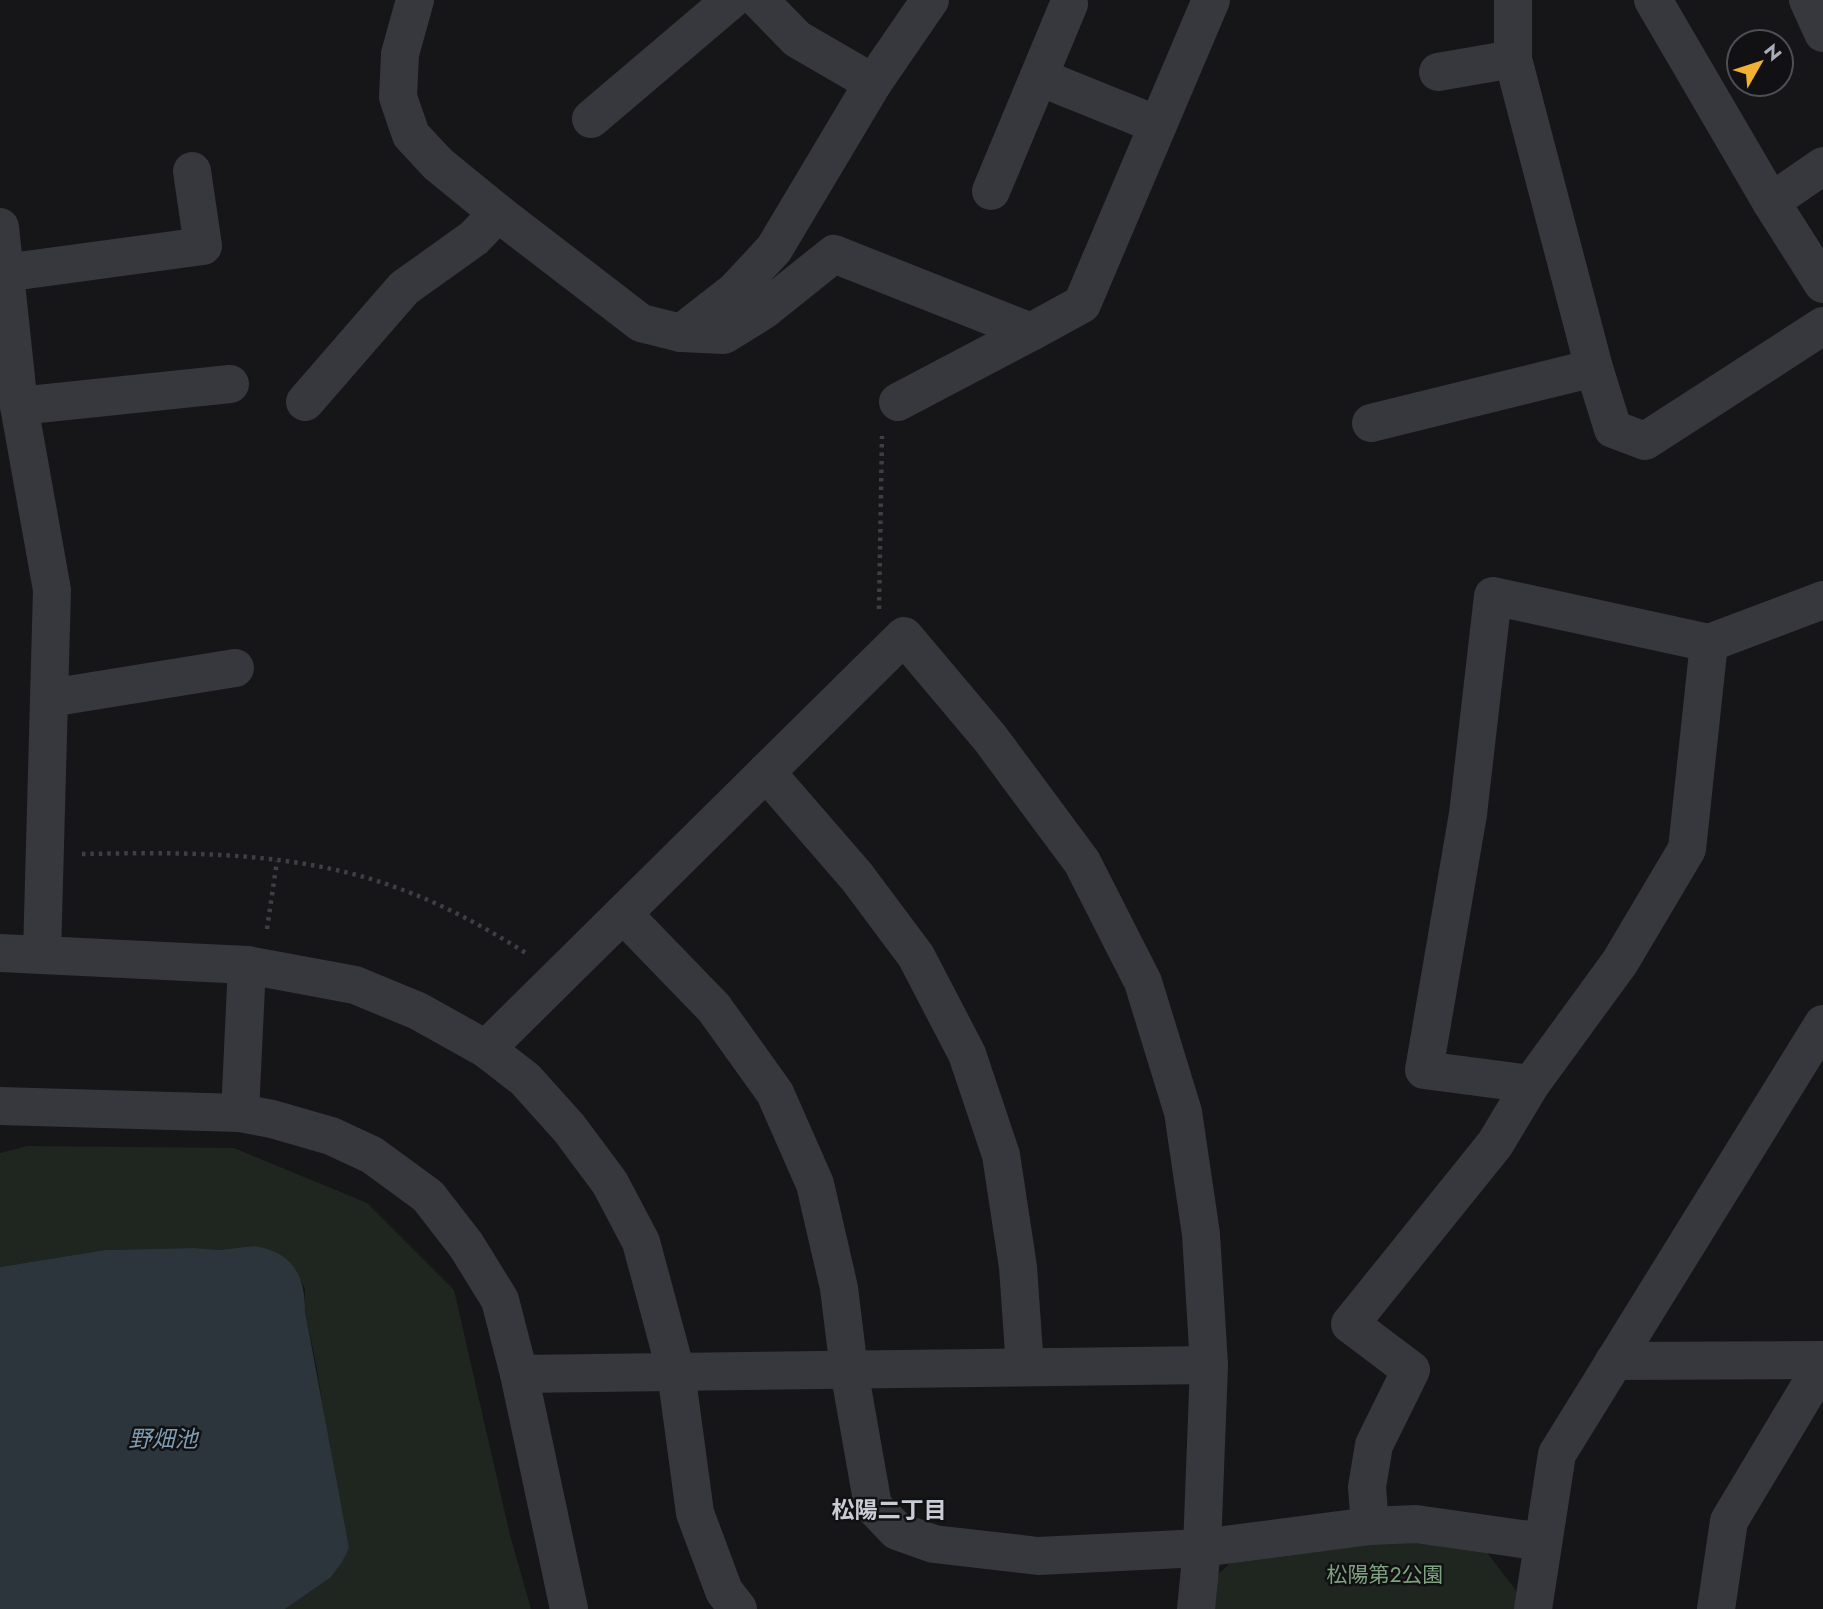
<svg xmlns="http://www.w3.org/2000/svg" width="1823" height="1609" font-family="Jost,'Noto Sans JP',sans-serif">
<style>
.green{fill:#1e261f}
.water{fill:#2c353c}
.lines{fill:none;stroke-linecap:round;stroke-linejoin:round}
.path{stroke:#3d3f44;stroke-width:4.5;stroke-dasharray:3.5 5;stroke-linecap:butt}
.minor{stroke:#37383d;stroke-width:38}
.tertiary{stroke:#37383d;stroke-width:38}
.labels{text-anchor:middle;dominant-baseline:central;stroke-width:5;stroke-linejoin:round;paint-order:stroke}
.park-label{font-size:21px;fill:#7fa381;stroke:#111113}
.water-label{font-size:23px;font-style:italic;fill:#7f9bb3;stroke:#111113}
.neighbourhood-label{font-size:23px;font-weight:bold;fill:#c9ccd4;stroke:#111113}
</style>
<rect width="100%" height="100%" fill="#161618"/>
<g class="green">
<path d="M27,1146L234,1148L367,1203L454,1290L510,1535L531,1609H285L330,1578L326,1426L317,1369L305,1311V1289L296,1270L284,1257L254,1246L219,1250L194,1248L105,1250L0,1267V1153Z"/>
<path d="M1408,1539L1482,1546L1521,1597L1520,1609H1211L1216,1576L1240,1554Z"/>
</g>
<path class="water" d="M254,1246C292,1252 305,1274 305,1311L349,1548L342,1562L330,1578L285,1609H0V1267L105,1250L194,1248L219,1250Z"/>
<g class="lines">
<g class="path">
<path d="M879,609L882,436"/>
<path d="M82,854C184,852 294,851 392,886C441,903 485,927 529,955"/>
<path d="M267,929L277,861"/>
</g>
<g class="minor">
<path d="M415,0L400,54L398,97L411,135L438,164L498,213L641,323L681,333L735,291L774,249L873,83L930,0"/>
<path d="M759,0L797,39L873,83"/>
<path d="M1513,0V59L1594,368L1613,429L1645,441L1823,326"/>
<path d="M1653,0L1771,202L1823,284"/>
<path d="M1808,0L1823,33"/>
<path d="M1438,72L1513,59"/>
<path d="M1039,77L1158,125"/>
<path d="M591,119L731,0"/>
<path d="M991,191L1069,4"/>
<path d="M1771,202L1823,166"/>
<path d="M0,227L19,406L52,590L42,954"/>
<path d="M4,273L203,246L192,171"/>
<path d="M681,333L724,335L764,310L834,254L1031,332L1082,304L1211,0"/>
<path d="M305,402L404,288L474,238L498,213"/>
<path d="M898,402L1031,332"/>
<path d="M19,406L230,384"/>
<path d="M1371,423L1594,368"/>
<path d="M50,698L235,668"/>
<path d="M766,772L857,877L916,956L967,1054L1001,1155L1018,1267L1025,1367"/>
<path d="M623,914L714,1008L775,1093L815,1184L839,1288L849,1370L873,1506L897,1531L934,1544L1038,1556L1202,1548L1370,1526L1416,1524L1543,1542"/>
<path d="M0,953L247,965L355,985L418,1011L486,1049L525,1079L569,1128L610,1183L641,1242L676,1372L695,1513L724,1591L738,1609"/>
<path d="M486,1049L904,636L990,738L1082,862L1143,982L1183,1112L1201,1234L1209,1365L1202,1548L1196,1609"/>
<path d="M1531,1084L1424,1070L1468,814L1493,596L1709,643"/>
<path d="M240,1113L247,965"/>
<path d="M1614,1361L1823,1360"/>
<path d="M519,1374L1209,1365"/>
<path d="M1370,1526L1367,1487L1374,1445L1411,1370L1350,1324L1495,1144L1531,1084L1620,962L1687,849L1709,643L1823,600"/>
<path d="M1533,1609L1557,1454L1823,1024"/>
<path d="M1716,1609L1729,1521L1823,1364"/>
</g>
<path class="tertiary" d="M0,1106L240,1113L272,1119L331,1136L372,1155L428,1196L466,1245L500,1300L519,1374L569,1609"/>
</g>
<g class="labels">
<g class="park-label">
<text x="1385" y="1575">松陽第２公園</text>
</g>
<g class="water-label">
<text x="163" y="1439">野畑池</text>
</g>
<g class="neighbourhood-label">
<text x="889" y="1510">松陽二丁目</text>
</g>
</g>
<g transform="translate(1760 63) rotate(51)"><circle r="33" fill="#111113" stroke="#4d4f55" stroke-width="2"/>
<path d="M0-5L12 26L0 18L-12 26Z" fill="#f2b134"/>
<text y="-10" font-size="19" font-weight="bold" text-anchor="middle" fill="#a8adb8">N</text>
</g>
</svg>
